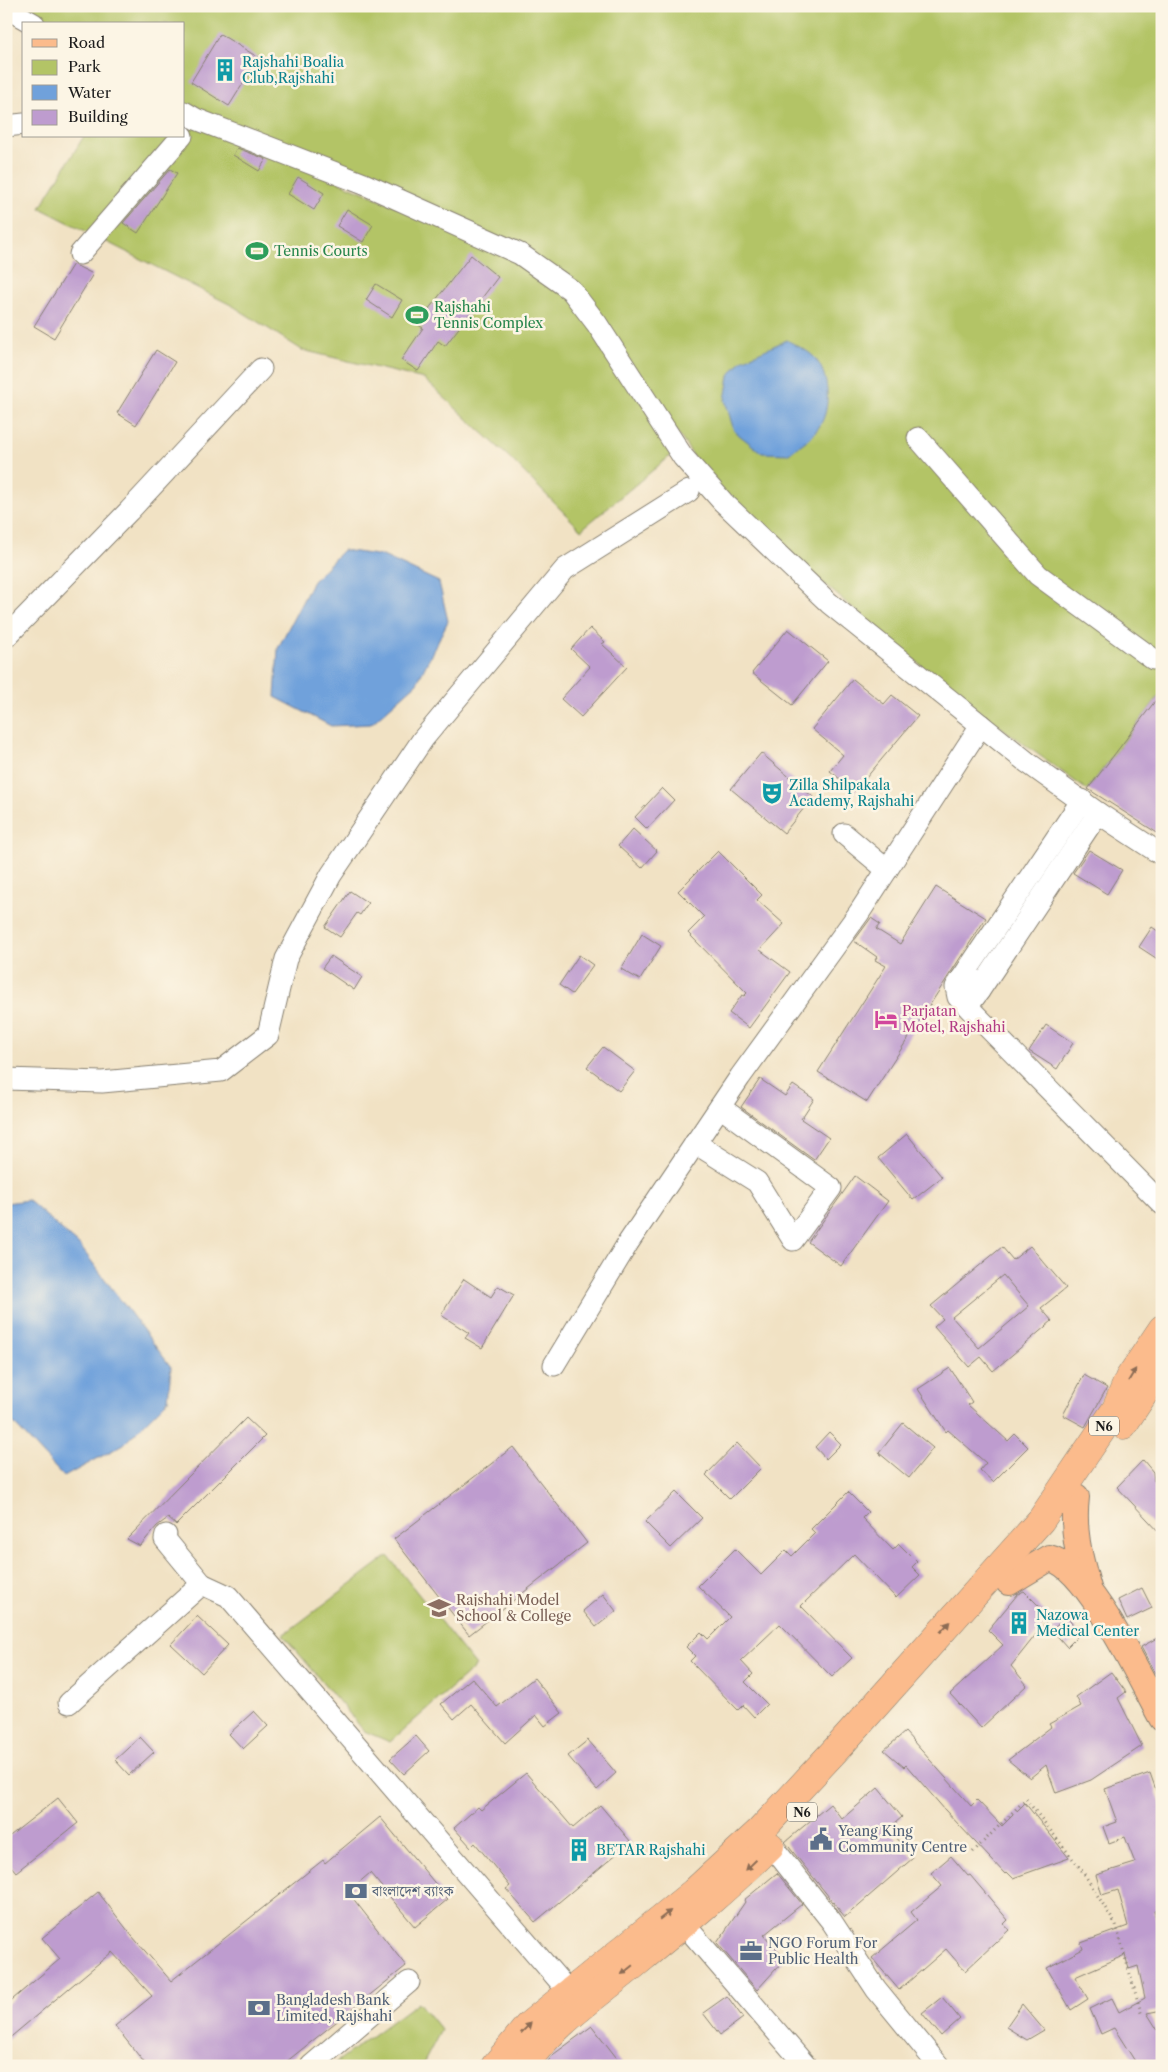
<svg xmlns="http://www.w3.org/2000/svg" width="1168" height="2072" font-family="'Libre Caslon Text','Noto Serif Bengali',serif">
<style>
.green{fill:#b3c466;stroke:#687041}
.water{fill:#70a1db;stroke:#465e7c}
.building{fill:#be9ccf;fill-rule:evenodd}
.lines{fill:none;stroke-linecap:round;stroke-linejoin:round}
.minor-casing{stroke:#867f70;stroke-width:23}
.major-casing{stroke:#867f70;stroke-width:28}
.highway-casing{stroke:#867f70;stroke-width:29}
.path{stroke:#867f70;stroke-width:3;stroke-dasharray:1 4;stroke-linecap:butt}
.minor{stroke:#fff;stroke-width:21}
.major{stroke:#fbbb8c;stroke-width:26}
.highway{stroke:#fbbb8c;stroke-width:28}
.oneway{fill:#8c6c54}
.labels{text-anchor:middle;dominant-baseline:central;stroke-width:5;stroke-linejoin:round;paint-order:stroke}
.shield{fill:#fcf5e5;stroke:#5f5d58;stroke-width:1}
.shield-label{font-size:12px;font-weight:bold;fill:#1c1c1c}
.culture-label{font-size:14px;fill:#0d838f;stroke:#fcf5e5;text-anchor:start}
.leisure-label{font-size:14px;fill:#27864d;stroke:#fcf5e5;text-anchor:start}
.hotel-label{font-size:14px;fill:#b23c85;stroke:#fcf5e5;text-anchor:start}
.education-label{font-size:14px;fill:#785e54;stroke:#fcf5e5;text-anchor:start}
.service-label{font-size:14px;fill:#4e5e75;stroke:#fcf5e5;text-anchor:start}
</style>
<rect width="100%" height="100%" fill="#fcf5e5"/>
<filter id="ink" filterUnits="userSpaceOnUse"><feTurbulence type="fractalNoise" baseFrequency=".02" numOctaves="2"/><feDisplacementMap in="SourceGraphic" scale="10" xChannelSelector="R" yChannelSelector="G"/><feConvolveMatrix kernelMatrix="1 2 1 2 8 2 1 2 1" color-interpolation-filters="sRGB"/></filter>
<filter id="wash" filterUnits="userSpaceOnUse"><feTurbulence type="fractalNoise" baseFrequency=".0096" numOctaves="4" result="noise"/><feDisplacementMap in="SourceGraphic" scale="20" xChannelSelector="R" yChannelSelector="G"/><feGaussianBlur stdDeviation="1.12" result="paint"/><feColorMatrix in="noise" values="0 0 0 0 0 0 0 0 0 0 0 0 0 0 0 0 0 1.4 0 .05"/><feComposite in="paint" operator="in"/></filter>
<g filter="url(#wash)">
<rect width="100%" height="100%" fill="#f1e2c4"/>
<g class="green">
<path d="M14,6H1162V692L1087,790L954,693L773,541L712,483L576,286L184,105V24H44Z"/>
<path d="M184,116L518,258L567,292L676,451L581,530L510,458L424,379L302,350L233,306L40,208L84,136H184Z"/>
<path d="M388,1556L476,1666L390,1742L364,1731L283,1635Z"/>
<path d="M418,2002L441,2030L422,2066H331Z"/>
</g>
<g class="water">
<path d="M787,340C795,345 807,350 813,356C831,374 832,413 816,431C809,440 798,446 789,454L762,453L734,431L725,400L729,376L742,360Z"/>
<path d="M343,550L383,556L439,582L448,621L417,683L371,724L331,726L275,697L278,648L313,581Z"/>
<path d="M28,1200L80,1246L171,1367L168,1400L124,1444L64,1477L6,1415V1203Z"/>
</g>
<g id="blocks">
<g class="building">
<path d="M220,34L259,58L229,106L191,82Z"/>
<path d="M237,148L266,159L259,171L233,155Z"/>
<path d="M170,169L177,173L138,233L123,223Z"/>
<path d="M298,177L324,193L314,210L288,194Z"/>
<path d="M347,209L373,225L363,242L337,226Z"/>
<path d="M471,255L498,277L445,346L438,341L418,371L401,360L423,328L417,324Z"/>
<path d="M73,264L93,274L54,338L34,326Z"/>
<path d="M376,284L402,300L392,317L366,300Z"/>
<path d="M156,350L175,362L136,425L117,413Z"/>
<path d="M590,628L605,642L602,644L627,667L581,717L561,699L590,667L571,649Z"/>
<path d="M788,629L828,661L792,705L752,673Z"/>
<path d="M853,679L884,704L892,695L918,716L855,791L830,771L843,755L812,729Z"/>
<path d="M1162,692V836L1088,789Z"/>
<path d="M761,753L813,797L784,833L731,789Z"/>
<path d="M662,788L674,800L647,829L635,817Z"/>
<path d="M633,829L657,851L642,868L618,846Z"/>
<path d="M1089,850L1122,870L1107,894L1073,873Z"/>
<path d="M718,851L762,895L757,900L784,924L760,950L790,972L749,1028L729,1013L742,995L744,996L747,993L688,933L704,917L678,891Z"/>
<path d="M936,887L986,918L867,1102L818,1072L886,966L875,960L877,957L854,941L871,918L880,924L876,929L900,944Z"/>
<path d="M350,891L368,903L360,915L357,913L340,937L325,927Z"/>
<path d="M1152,927L1162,934V962L1139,947Z"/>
<path d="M642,934L661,946L640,980L621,969Z"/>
<path d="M579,955L593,965L572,994L559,985Z"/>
<path d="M331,956L362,977L354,990L322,968Z"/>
<path d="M1046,1025L1073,1043L1057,1069L1029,1051Z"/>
<path d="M603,1047L635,1071L619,1091L587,1067Z"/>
<path d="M760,1079L785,1096L793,1085L814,1099L801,1119L829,1138L814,1160L741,1107Z"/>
<path d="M907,1134L942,1177L913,1200L878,1158Z"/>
<path d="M855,1176L888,1201L841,1266L808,1242Z"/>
<path d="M1030,1246L1066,1288L1041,1308L1052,1321L993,1371L981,1357L969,1367L934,1327L943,1319L931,1306L1002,1247L1013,1260ZM1003,1275L1029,1306L979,1348L952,1317Z"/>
<path d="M464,1279L491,1297L498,1286L514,1295L482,1348L465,1338L469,1333L441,1315Z"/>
<path d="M950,1368L972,1402L968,1405L1008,1441L1015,1434L1028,1447L993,1482L980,1470L986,1463L948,1430L946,1432L918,1389Z"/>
<path d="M1084,1375L1107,1388L1085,1427L1063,1415Z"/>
<path d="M246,1418L265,1436L176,1525L168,1518L157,1526L140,1546L127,1539Z"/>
<path d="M903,1423L933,1448L909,1478L879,1453Z"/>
<path d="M829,1432L841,1444L826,1459L815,1447Z"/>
<path d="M737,1443L761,1468L730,1499L706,1475Z"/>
<path d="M513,1447L587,1543L469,1635L394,1539Z"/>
<path d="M1143,1460L1153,1472L1154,1481L1161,1488L1162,1535L1117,1487Z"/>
<path d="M676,1492L702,1518L671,1548L645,1522Z"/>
<path d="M848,1492L868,1512L862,1518L893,1550L899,1544L917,1562L912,1567L920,1575L896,1598L854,1554L801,1606L852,1658L832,1677L780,1624L741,1661L753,1674L745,1682L767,1704L754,1717L743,1705L738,1710L690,1661L695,1656L686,1647L701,1632L708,1639L730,1617L698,1586L735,1549L761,1575L786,1550L792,1556L815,1533L811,1529Z"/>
<path d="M1142,1588L1152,1608L1127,1620L1118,1600Z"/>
<path d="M1024,1591L1050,1617L1011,1666L1027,1685L981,1728L950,1694L1003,1645L988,1630L1018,1594Z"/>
<path d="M603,1594L616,1611L596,1627L583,1611Z"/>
<path d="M197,1616L228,1645L202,1673L171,1644Z"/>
<path d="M1067,1616L1080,1634L1067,1647L1052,1630Z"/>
<path d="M1157,1638L1162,1646V1686L1141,1647Z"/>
<path d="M1111,1672L1126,1692L1118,1698L1142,1746L1091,1780L1056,1793L1046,1765L1030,1778L1008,1760L1051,1727L1049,1724L1081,1706L1076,1697Z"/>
<path d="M472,1678L497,1707L534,1678L562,1713L545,1726L536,1715L505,1743L471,1704L454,1719L441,1704Z"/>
<path d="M254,1711L268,1726L243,1749L229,1734Z"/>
<path d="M905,1732L971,1806L977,1800L1002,1826L1025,1803L1069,1858L1013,1878L1007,1872L1005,1874L945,1810L906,1765L904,1767L884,1750Z"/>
<path d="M416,1736L429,1751L404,1774L390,1759Z"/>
<path d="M140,1737L154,1752L129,1775L115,1760Z"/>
<path d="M588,1740L616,1773L597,1790L568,1756Z"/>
<path d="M526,1773L573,1828L600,1805L631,1842L535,1922L506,1889L510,1886L475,1843L471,1847L454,1828L478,1807L481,1810Z"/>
<path d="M1150,1773L1162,1807V1909L1154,1911L1162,1940V2010L1147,2013L1162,2037V2066H1138L1114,2028L1101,2034L1090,2009L1112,1998L1119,2012L1145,1998L1138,1966L1129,1969L1125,1955L1075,1977L1088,1999L1071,2010L1047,1968L1083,1949L1081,1943L1128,1926L1118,1890L1102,1895L1096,1875L1135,1863L1125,1837L1109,1843L1103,1827L1117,1822L1105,1789Z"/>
<path d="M878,1788L902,1817L888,1829L913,1858L845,1917L785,1842L830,1804L842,1819Z"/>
<path d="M58,1798L78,1823L16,1872L6,1860V1839Z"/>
<path d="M380,1817L448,1899L415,1927L370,1873L348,1892L406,1966L281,2066H147L115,2026L152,1996L112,1952L6,2041V2005L60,1959L42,1938L98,1892L132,1936L171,1981L323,1860L325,1863Z"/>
<path d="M951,1856L968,1876L970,1875L1008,1920L1004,1924L1009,1930L965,1971L946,1949L899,1990L872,1958L917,1920L911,1912L942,1886L931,1873Z"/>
<path d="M777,1873L802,1904L764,1935L785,1959L757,1990L717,1943L745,1902L744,1900Z"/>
<path d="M727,1996L743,2018L720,2035L703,2013Z"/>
<path d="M942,1997L960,2019L941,2036L922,2013Z"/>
<path d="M1022,2004L1044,2030L1027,2040L1006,2027Z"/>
<path d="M592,2026L623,2066H544L554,2054Z"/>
</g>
</g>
</g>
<g filter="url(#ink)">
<use href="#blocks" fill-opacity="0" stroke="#867f70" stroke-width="1"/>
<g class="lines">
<defs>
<g id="minor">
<path d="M6,8L34,24"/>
<path d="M184,112L196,119L364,184L520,254L571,290L597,324L683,457L723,502L829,603L1028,763L1098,813L1162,855"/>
<path d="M6,126L24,124"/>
<path d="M80,254L182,136"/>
<path d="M918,438L1038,575L1153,659"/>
<path d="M6,637L129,511L261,369"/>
<path d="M844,834L887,870"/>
<path d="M962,978L1082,800"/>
<path d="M979,991L1098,813"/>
<path d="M958,997L963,1000L973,999L979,991L976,981L967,977L962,978L956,987L958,997L1162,1204"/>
<path d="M6,1079L102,1082L221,1071L268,1035L286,959L331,875L423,739L565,569L689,491"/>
<path d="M695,1143L757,1182L793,1240L831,1188L720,1107"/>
<path d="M554,1365L628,1243L740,1077L859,913L981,725"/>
<path d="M166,1535L165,1539L202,1584"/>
<path d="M69,1703L202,1584L228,1596L569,1992"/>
<path d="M771,1845L832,1922L876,1989L939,2066"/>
<path d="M684,1924L806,2066"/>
<path d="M311,2066L409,1982"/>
</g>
<g id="major">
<path d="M1076,1497C1072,1530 1079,1557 1088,1588"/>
<path d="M1009,1582L1049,1558C1088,1565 1142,1683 1162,1718"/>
</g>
<g id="highway">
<path d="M1123,1425L1162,1366"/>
<path d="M495,2066L528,2026L694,1892L760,1831L841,1744L1041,1520L1116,1409L1129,1378L1162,1329"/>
<path d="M524,2066C549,2029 589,2001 624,1973C674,1932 724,1892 770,1846"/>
</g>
</defs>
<use href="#minor" class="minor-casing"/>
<use href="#major" class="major-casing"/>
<use href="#highway" class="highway-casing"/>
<path class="path" d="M973,1852L1026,1799L1083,1872L1116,1925L1142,2016"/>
<use href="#minor" class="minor"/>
<use href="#major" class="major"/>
<use href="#highway" class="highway"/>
</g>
<defs><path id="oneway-solid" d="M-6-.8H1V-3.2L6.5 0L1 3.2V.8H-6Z" transform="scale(1.25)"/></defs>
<g class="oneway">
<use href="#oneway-solid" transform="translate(1132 1375) rotate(-59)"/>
<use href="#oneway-solid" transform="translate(945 1627) rotate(-48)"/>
<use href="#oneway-solid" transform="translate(751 1865) rotate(136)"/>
<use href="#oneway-solid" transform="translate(665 1915) rotate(-38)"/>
<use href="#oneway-solid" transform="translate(627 1970) rotate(141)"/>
<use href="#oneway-solid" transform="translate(526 2028) rotate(-45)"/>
</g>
</g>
<defs>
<symbol id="building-bare" viewBox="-9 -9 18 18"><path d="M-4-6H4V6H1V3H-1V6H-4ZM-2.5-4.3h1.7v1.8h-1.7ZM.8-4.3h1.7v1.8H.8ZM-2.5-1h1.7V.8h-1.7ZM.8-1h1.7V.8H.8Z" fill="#0f9aa8" stroke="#fcf5e5" stroke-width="2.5" paint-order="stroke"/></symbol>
<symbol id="stadium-bare" viewBox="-9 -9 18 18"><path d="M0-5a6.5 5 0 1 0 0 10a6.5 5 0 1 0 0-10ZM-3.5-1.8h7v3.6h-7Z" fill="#2e9e5b" stroke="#fcf5e5" stroke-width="2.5" paint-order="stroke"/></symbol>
<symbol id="theatre-bare" viewBox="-9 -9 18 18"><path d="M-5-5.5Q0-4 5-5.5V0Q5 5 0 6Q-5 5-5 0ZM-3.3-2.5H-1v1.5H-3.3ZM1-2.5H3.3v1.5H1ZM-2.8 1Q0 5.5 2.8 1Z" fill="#0f9aa8" stroke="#fcf5e5" stroke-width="2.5" paint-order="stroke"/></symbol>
<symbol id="hotel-bare" viewBox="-9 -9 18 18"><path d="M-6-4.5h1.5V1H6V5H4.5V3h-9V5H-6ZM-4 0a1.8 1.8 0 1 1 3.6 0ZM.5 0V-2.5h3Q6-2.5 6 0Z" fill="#d1479c" stroke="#fcf5e5" stroke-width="2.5" paint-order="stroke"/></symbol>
<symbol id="university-bare" viewBox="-9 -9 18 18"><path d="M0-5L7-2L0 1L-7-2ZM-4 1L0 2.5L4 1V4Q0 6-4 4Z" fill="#8d6e63" stroke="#fcf5e5" stroke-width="2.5" paint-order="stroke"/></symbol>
<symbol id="civic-bare" viewBox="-9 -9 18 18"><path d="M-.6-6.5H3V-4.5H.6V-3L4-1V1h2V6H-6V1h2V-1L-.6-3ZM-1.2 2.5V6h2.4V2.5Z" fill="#5c6f8a" stroke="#fcf5e5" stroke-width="2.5" paint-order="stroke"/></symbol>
<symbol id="bank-bare" viewBox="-9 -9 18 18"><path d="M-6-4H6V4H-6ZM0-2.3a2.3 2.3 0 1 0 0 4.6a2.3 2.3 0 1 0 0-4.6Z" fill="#5c6f8a" stroke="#fcf5e5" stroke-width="2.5" paint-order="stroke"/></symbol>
<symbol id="office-bare" viewBox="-9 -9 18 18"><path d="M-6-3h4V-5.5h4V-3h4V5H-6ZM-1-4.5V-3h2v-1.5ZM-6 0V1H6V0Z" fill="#5c6f8a" stroke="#fcf5e5" stroke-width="2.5" paint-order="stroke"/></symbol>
</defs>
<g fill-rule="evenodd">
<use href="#building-bare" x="209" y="54" width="32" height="32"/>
<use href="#stadium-bare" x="241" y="235" width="32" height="32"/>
<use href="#stadium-bare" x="401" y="299" width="32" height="32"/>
<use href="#theatre-bare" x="756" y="777" width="32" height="32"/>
<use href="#hotel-bare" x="870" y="1003" width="32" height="32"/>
<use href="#university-bare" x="423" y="1592" width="32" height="32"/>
<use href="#building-bare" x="1003" y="1607" width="32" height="32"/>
<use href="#civic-bare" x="805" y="1823" width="32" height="32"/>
<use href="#building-bare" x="563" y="1834" width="32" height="32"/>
<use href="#bank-bare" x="340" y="1875" width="32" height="32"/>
<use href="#office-bare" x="735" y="1935" width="32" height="32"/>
<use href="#bank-bare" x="243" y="1992" width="32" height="32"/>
</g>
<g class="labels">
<g class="shield">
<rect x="1089" y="1416.5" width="30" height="19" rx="4"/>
<rect x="787" y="1802.5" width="30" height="19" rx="4"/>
</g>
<g class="shield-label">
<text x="1104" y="1426">N6</text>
<text x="802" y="1812">N6</text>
</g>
<g class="culture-label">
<text x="242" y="62">Rajshahi Boalia<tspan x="242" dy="16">Club,Rajshahi</tspan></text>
<text x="789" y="785">Zilla Shilpakala<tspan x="789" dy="16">Academy, Rajshahi</tspan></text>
<text x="1036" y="1615">Nazowa<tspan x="1036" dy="16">Medical Center</tspan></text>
<text x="596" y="1850">BETAR Rajshahi</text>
</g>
<g class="leisure-label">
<text x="274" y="251">Tennis Courts</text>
<text x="434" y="307">Rajshahi<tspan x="434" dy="16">Tennis Complex</tspan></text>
</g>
<g class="hotel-label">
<text x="902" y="1011">Parjatan<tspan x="902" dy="16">Motel, Rajshahi</tspan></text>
</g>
<g class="education-label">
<text x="456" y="1600">Rajshahi Model<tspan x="456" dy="16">School &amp; College</tspan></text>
</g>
<g class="service-label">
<text x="838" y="1831">Yeang King<tspan x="838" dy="16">Community Centre</tspan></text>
<text x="372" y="1891">বাংলাদেশ ব্যাংক</text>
<text x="768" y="1943">NGO Forum For<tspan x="768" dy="16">Public Health</tspan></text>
<text x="276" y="2000">Bangladesh Bank<tspan x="276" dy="16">Limited, Rajshahi</tspan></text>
</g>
</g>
<rect width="1168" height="2072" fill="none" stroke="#fcf5e5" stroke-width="25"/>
<rect x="22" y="22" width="162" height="115" fill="#fcf5e5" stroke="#a29e95"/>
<rect x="32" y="39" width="25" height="8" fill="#fbbb8c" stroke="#a29e95"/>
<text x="68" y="48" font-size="15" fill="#1c1c1c">Road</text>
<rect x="32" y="60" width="25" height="15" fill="#b3c466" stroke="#a29e95"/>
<text x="68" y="72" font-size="15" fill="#1c1c1c">Park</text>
<rect x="32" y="85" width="25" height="15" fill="#70a1db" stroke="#a29e95"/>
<text x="68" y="98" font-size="15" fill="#1c1c1c">Water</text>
<rect x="32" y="110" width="25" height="15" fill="#be9ccf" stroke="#a29e95"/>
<text x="68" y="122" font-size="15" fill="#1c1c1c">Building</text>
</svg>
